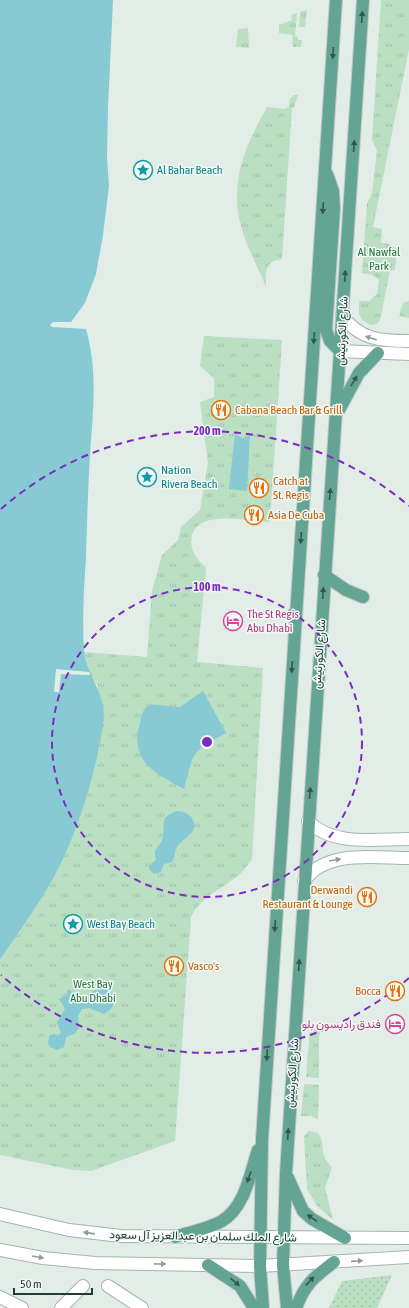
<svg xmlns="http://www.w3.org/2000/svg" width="409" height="1308" font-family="'Asap Condensed',Vazirmatn,sans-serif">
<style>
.grass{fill:url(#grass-tufts)}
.garden{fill:url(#garden-dots)}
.water{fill:#87cad4}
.pier{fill:#e2ede7}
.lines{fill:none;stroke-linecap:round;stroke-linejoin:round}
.minor-casing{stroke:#a4b5ae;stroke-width:14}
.major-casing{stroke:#c1c9c7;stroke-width:14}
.minor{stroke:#fff;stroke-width:12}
.major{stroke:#64a492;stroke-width:12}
.oneway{fill:#32584d}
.oneway2{fill:#909e9a}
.ring{fill:none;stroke:#7b2cbf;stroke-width:2;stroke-dasharray:7 5}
.labels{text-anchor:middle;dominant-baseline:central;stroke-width:3;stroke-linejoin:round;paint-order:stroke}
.culture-label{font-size:12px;fill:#0d838f;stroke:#f2f9f5;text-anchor:start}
.park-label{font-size:12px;fill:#297745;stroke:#f2f9f5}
.street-label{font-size:12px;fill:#213e36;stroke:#f2f9f5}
.food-label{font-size:12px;fill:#c56008;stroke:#f2f9f5;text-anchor:start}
.hotel-label{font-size:12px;fill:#b23c85;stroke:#f2f9f5;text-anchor:start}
.centre{fill:#7b2cbf;stroke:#f2f9f5;stroke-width:2}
.ring-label{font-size:12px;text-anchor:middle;font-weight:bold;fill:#7b2cbf;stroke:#f2f9f5;stroke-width:3;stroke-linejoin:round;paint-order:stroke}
</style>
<defs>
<pattern id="grass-tufts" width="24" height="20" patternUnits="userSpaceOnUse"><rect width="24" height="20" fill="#badfc3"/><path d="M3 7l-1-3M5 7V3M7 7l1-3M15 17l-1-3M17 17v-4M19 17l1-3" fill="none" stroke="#a0c0a8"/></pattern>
<pattern id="garden-dots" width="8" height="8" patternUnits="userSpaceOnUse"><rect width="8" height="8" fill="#badfc3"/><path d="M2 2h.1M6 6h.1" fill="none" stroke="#a0c0a8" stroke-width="1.8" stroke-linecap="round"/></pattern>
</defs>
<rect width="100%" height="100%" fill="#e2ede7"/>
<g class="grass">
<path d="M381,0H409V49L373,227L382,229L381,243H387L397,249L395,270L390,271L380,320L377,324L371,325L362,320L359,314V301H369L377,294L379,280L373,275L362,273L367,203L372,193L377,151L372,140Z"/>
<path d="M307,10L305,27H299L300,12Z"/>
<path d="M297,13L295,36L298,37V40H302L301,47H293L292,35L279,33V25L292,20L291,15Z"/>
<path d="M248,28L249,48L236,47L238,29Z"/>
<path d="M294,95H298L294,107L292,108L282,259C264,261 266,272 266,287C257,265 244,242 239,218C231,178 247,142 267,107L284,109L289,107L290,98Z"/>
<path d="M409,301V318L399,316L403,303Z"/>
<path d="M204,336L282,340L270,522C249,521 198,509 192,536C189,550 196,558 206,568L197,662L263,668L252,859C249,863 246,868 242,872C226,888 202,894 191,917L175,1141L91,1171L73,1170L0,1155V960L54,877L77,825L98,686L90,675L84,652L147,657L152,591L162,555L178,540L181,527L200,510L208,463L200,402L214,397V378L200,366Z"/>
<path d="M310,1028L321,1031L319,1036V1078L306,1077Z"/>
<path d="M304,1084L319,1085L318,1120L311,1116H301Z"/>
<path d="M309,1131L318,1133C327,1146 317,1153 332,1167L325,1188L333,1220L317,1206L307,1189L304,1136Z"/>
</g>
<path class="garden" d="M392,1275L377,1308H329L342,1281Z"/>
<g class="water">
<path d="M0,0H113L108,108L107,157L109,186L103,235L96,274L85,303L71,322H53L50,325L52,327L86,329C98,370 93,412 90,454C88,489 87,523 86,557C84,588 82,619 84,650C87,679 108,693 103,725C95,777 78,831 54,877C38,905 18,933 0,960Z"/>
<path d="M235,434L242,438L250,435L247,491L229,489Z"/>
<path d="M203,691L226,733C190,753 194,751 184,789C156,774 129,762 140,723C141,717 143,707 150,705C154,704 173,707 180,707Z"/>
<path d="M177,811C182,811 187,813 191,817C202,832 183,837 177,847C174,852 175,857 172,862L164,864L161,872L154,874L149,869L150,865L156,860C153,847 158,850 162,840C167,826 157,817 177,811Z"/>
<path d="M102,988L110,990L115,997L112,1008L104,1014L89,1008L82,1009L78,1016L79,1028L74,1034L66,1037L64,1047L57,1050L50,1047L48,1044L49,1036L53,1034L58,1035L61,1033L57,1022L65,1009L59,999L66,996L68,989C89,1003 86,991 102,988Z"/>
</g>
<path class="pier" d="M56,669L89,672L90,675L61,674L59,692H54Z"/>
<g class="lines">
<defs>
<g id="minor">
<path d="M342,315C359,340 382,341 409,341"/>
<path d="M340,351L409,354"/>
<path d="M308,821C333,847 376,839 409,839"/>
<path d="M304,881C326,849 375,858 409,858"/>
<path d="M0,1214L69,1230L121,1236L409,1238"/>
<path d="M0,1250L43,1258L95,1263L260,1266L409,1257"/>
<path d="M108,1286L142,1308"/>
<path d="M0,1297L22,1308"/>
<path d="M61,1308L83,1286"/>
</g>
<g id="major">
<path d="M327,174L333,191L334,209L326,330L330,341L340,351"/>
<path d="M339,410L359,373L378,353"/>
<path d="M324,575L346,590L363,597"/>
<path d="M288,1178L303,1211L312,1219L345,1238"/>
<path d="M175,1237C190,1232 208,1229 222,1221C245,1207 250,1174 258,1150"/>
<path d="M208,1265L240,1286L254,1308"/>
<path d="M263,1308L260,1266L262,1140L336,0"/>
<path d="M287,1308L283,1265L286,1173L363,0"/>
<path d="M296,1308C305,1284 314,1277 334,1262"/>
</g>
</defs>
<use href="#minor" class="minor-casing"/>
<use href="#major" class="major-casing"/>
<use href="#minor" class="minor"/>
<use href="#major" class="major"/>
</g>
<defs><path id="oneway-solid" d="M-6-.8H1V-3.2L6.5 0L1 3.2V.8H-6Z"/></defs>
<g class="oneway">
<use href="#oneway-solid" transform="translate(362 17) rotate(-86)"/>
<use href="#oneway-solid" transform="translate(333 53) rotate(94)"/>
<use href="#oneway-solid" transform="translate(354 146) rotate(-86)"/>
<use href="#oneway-solid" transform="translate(323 208) rotate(94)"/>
<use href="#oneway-solid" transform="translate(345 276) rotate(-86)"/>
<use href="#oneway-solid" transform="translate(314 338) rotate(94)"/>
<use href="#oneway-solid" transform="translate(354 381) rotate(-58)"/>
<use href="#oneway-solid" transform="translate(330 494) rotate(-85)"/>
<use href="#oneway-solid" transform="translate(301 538) rotate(94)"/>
<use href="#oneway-solid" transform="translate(323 593) rotate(-86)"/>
<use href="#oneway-solid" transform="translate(292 667) rotate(94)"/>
<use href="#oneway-solid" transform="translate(310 793) rotate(-86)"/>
<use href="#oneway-solid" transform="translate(275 926) rotate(94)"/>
<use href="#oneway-solid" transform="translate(299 965) rotate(-86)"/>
<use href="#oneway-solid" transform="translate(267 1055) rotate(93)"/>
<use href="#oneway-solid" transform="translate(288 1134) rotate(-86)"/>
<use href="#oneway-solid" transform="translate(249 1177) rotate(109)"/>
<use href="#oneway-solid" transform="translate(312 1218) rotate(-145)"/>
<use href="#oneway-solid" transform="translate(310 1281) rotate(-47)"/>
<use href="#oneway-solid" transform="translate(235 1282) rotate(39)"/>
</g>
<g class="oneway2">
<use href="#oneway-solid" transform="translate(371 338) rotate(-162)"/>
<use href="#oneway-solid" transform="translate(335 860) rotate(-10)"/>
<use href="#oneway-solid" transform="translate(89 1233) rotate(-172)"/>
<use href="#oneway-solid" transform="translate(38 1257) rotate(10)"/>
<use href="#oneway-solid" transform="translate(357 1261) rotate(-4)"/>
<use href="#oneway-solid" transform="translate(160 1264) rotate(1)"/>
</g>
<g class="ring">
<circle cx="207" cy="742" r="155"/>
<path d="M409 978A311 311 0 0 1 1 975M1 509A311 311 0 0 1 409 506"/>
</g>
<defs>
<symbol id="sight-ring" viewBox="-11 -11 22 22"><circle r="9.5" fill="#f2f9f5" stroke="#0f9aa8" stroke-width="1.5"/><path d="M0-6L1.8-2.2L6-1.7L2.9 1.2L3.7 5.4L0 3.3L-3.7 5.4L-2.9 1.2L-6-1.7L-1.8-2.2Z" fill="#0f9aa8"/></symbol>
<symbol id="restaurant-ring" viewBox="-11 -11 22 22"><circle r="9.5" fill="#f2f9f5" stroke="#e8710a" stroke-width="1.5"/><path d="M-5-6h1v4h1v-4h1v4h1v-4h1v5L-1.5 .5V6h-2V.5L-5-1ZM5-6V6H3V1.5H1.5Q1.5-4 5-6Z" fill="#e8710a"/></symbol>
<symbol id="hotel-ring" viewBox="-11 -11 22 22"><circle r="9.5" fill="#f2f9f5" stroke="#d1479c" stroke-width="1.5"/><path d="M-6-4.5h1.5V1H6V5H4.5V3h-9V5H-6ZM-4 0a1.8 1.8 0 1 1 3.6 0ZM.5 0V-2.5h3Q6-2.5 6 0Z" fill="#d1479c"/></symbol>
</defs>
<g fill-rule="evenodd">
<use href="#sight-ring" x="132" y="159" width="22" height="22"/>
<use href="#restaurant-ring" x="210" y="399" width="22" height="22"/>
<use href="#sight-ring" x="136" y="466" width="22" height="22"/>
<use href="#restaurant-ring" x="248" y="477" width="22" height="22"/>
<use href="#restaurant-ring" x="243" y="504" width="22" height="22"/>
<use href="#hotel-ring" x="222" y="610" width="22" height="22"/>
<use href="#restaurant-ring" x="356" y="886" width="22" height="22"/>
<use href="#sight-ring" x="62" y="913" width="22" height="22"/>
<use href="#restaurant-ring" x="163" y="955" width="22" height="22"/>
<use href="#restaurant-ring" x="384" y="980" width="22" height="22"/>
<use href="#hotel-ring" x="384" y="1013" width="22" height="22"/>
</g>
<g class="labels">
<g class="culture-label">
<text x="157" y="170">Al Bahar Beach</text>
<text x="161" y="470">Nation<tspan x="161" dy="14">Rivera Beach</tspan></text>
<text x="87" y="924">West Bay Beach</text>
</g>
<g class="park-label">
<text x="379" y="252">Al Nawfal<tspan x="379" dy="14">Park</tspan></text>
<text x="93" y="984">West Bay<tspan x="93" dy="14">Abu Dhabi</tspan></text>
</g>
<g class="street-label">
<text transform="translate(342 331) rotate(-87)">شارع الكورنيش</text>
<text transform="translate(319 654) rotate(-86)">شارع الكورنيش</text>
<text transform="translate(292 1073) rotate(-86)">شارع الكورنيش</text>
<text transform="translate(203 1236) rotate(1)">شارع الملك سلمان بن عبدالعزيز آل سعود</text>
</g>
<g class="food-label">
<text x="235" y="410">Cabana Beach Bar &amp; Grill</text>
<text x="273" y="481">Catch at<tspan x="273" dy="14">St. Regis</tspan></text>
<text x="268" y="515">Asia De Cuba</text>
<text x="353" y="890" text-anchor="end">Derwandi<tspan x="353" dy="14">Restaurant &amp; Lounge</tspan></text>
<text x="188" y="966">Vasco's</text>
<text x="381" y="991" text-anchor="end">Bocca</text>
</g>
<g class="hotel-label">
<text x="247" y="614">The St Regis<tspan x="247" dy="14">Abu Dhabi</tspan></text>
<text x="381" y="1024" text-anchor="end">فندق راديسون بلو</text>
</g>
</g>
<circle cx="207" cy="742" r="6" class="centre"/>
<g class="ring-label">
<text x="207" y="435">200 m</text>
<text x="207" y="591">100 m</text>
</g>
<path d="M14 1288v6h78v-6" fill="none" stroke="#213e36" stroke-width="2"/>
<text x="20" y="1288" font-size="12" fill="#213e36" stroke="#f2f9f5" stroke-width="3" paint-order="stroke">50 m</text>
</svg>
